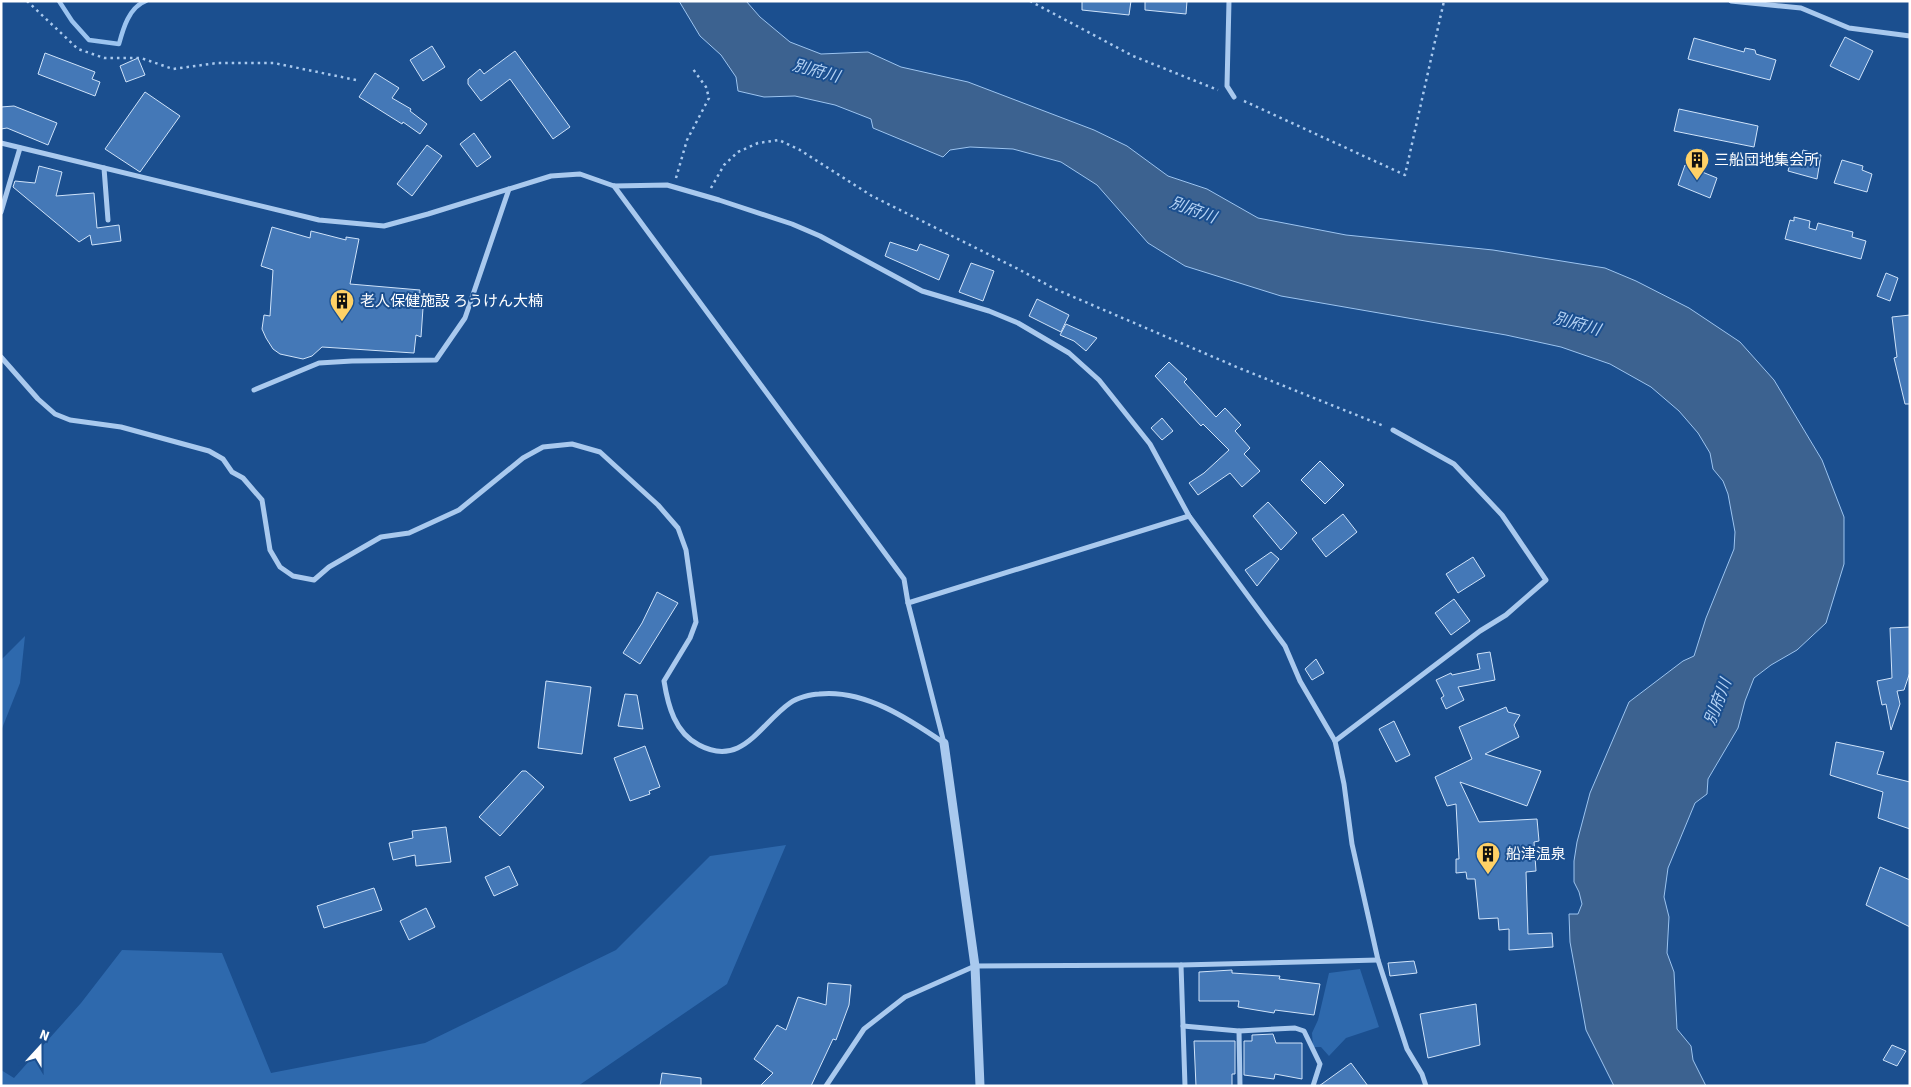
<svg xmlns="http://www.w3.org/2000/svg" width="1911" height="1087" font-family="'Source Sans 3','Noto Sans JP',sans-serif">
<style>
.green{fill:#2e69ad}
.water{fill:#3c6290;stroke:#9cc4f0}
.lines{fill:none;stroke-linecap:round;stroke-linejoin:round}
.stream{stroke:#9cc4f0;stroke-width:4.5}
.building{fill:#4478b7;stroke:#cfe3fa}
.path{stroke:#a9c9ee;stroke-width:2.5;stroke-dasharray:2.5 4;stroke-linecap:butt}
.minor{stroke:#a9c9ee;stroke-width:5}
.tertiary{stroke:#a9c9ee;stroke-width:9}
.labels{text-anchor:middle;dominant-baseline:central;stroke-width:4;stroke-linejoin:round;paint-order:stroke}
.poi-label{font-size:15px;fill:#fff;stroke:#1b4f8f;text-anchor:start}
.water-label{font-size:16px;font-style:italic;fill:#b5d3f5;stroke:#1b4f8f}
</style>
<rect width="100%" height="100%" fill="#1b4f8f"/>
<g class="green">
<path d="M25,636L20,683L1,731V660Z"/>
<path d="M786,845L727,984L578,1086H1V1070L14,1078L81,1003L122,950L222,953L271,1073L425,1043L616,950L710,856Z"/>
<path d="M1360,969L1379,1027L1346,1038L1329,1056L1321,1047H1313L1312,1033L1318,1020L1329,973Z"/>
</g>
<path class="water" d="M679,1H746L760,17L790,42L821,54L868,52L901,67L968,82L1094,130L1127,146L1168,176L1207,189L1258,218L1346,235L1493,250L1605,268L1636,281L1689,308L1740,342L1774,380L1822,460L1844,517V564L1826,623L1797,650L1771,665L1754,678L1745,701L1738,728L1708,779L1707,794L1695,803L1668,868L1664,897L1669,917L1667,953L1674,972L1677,1029L1691,1046L1693,1060L1706,1086H1614L1586,1030L1570,942L1569,914H1578L1582,904L1579,892L1574,882V861L1577,842L1590,793L1629,702L1683,661L1694,656L1706,618L1734,549L1735,532L1728,494L1723,481L1713,469L1710,453L1698,433L1679,411L1651,387L1610,364L1561,347L1506,335L1281,296L1185,266L1148,243L1097,185L1061,162L1013,149L970,147L950,150L943,157L873,128L871,119L835,105L795,96L764,97L738,91L736,77L721,55L700,36Z"/>
<g class="lines">
<path class="stream" d="M59,1L72,21L89,40L119,44C123,29 129,7 146,1"/>
</g>
<g class="building">
<path d="M1082,1H1131L1129,15L1082,10Z"/>
<path d="M1145,1H1187L1186,14L1145,10Z"/>
<path d="M1845,37L1873,51L1859,80L1830,66Z"/>
<path d="M1694,38L1744,52L1745,48L1755,50L1756,54L1776,60L1770,80L1688,59Z"/>
<path d="M432,46L445,67L423,81L410,60Z"/>
<path d="M515,51L570,127L553,139L510,79L481,101L468,84V79L480,69L484,74Z"/>
<path d="M45,53L95,72L92,79L100,82L95,96L38,74Z"/>
<path d="M138,58L145,75L126,82L120,66Z"/>
<path d="M375,73L399,88L392,98L411,109L410,111L427,124L420,134L403,122L402,124L359,97Z"/>
<path d="M145,92L180,116L140,172L105,149Z"/>
<path d="M14,106L57,123L48,145L7,128L1,129V107Z"/>
<path d="M1679,109L1758,126L1754,147L1674,131Z"/>
<path d="M474,133L491,157L477,167L460,144Z"/>
<path d="M427,145L442,156L412,196L397,184Z"/>
<path d="M1803,150L1821,155L1817,179L1788,171L1793,152L1802,155Z"/>
<path d="M1842,160L1863,166L1862,170L1872,174L1867,192L1834,183Z"/>
<path d="M1685,165L1717,178L1710,198L1678,185Z"/>
<path d="M39,166L62,172L56,196L94,193L97,228L119,225L121,241L92,245L90,235L79,242L13,187L15,181L35,183Z"/>
<path d="M1794,217L1810,221L1809,228L1816,230L1818,223L1853,232L1852,237L1866,241L1861,259L1785,239L1790,220L1794,221Z"/>
<path d="M272,227L310,238L311,231L346,240V237L359,239L350,284L420,290L419,308H423L421,337L416,335L414,353L322,347L312,356L303,359L280,354L273,349L266,338L262,329L264,315L270,316L273,270L261,266Z"/>
<path d="M890,242L917,251L920,244L949,255L939,280L885,256Z"/>
<path d="M971,263L994,271L983,301L959,292Z"/>
<path d="M1886,273L1898,278L1890,301L1877,296Z"/>
<path d="M1037,299L1069,315L1061,332L1029,316Z"/>
<path d="M1910,315V404H1905L1894,358L1897,357L1892,317Z"/>
<path d="M1066,324L1097,338L1086,351L1074,341L1060,335Z"/>
<path d="M1169,362L1187,379L1184,382L1216,417L1225,408L1241,425L1235,431L1250,448L1244,454L1260,471L1242,487L1230,473L1198,495L1189,483L1204,473L1229,450L1203,424L1201,426L1155,376Z"/>
<path d="M1162,418L1173,431L1162,440L1151,428Z"/>
<path d="M1320,461L1344,485L1325,504L1301,480Z"/>
<path d="M1268,502L1297,533L1281,550L1253,516Z"/>
<path d="M1343,514L1357,532L1326,557L1312,539Z"/>
<path d="M1271,552L1279,559L1257,586L1245,570Z"/>
<path d="M1473,557L1485,576L1458,593L1446,574Z"/>
<path d="M657,592L678,603L640,664L623,653L642,623Z"/>
<path d="M1454,599L1470,621L1451,635L1435,613Z"/>
<path d="M1910,627V672L1904,690L1897,691L1900,704L1891,730L1886,704L1882,705L1877,681L1892,678L1890,628Z"/>
<path d="M1490,652L1495,680L1458,687L1464,700L1446,709L1441,698L1444,696L1436,680L1451,673L1452,675L1480,669L1477,654Z"/>
<path d="M1316,659L1324,673L1312,680L1305,669Z"/>
<path d="M546,681L591,687L582,754L538,748Z"/>
<path d="M625,694L637,695L643,729L618,726Z"/>
<path d="M1506,707L1508,712L1520,715L1514,725L1519,737L1485,754L1541,771L1527,806L1460,782L1479,822L1537,819L1539,841L1534,842L1536,871L1526,872L1528,934L1552,933L1553,947L1509,950V929L1499,930L1498,918L1479,919L1475,879H1467L1466,872L1456,873V859H1459L1456,804L1447,806L1435,777L1472,759L1459,727Z"/>
<path d="M1394,721L1410,755L1396,762L1379,729Z"/>
<path d="M1836,742L1884,752L1877,774L1910,782V829L1878,818L1883,792L1830,775Z"/>
<path d="M645,746L660,787L649,791L650,794L630,801L614,758Z"/>
<path d="M522,771H526L544,787L500,836L479,817Z"/>
<path d="M446,827L451,862L416,866L415,855L393,860L389,843L413,838L412,831Z"/>
<path d="M509,866L518,885L494,896L485,877Z"/>
<path d="M1880,867L1910,880V927L1866,905Z"/>
<path d="M374,888L382,910L324,928L317,906Z"/>
<path d="M426,908L435,927L409,940L400,921Z"/>
<path d="M1414,961L1417,973L1390,976L1388,963Z"/>
<path d="M1232,970V973L1280,976L1279,979L1320,984L1314,1015L1275,1010L1274,1013L1238,1007L1239,1001H1199V972Z"/>
<path d="M828,983L851,985L849,1005L836,1040L833,1039L811,1086H760L773,1073L754,1059L777,1025L786,1030L798,997L826,1005Z"/>
<path d="M1476,1004L1480,1045L1428,1058L1420,1014Z"/>
<path d="M1273,1034L1276,1043H1302V1079L1275,1074L1274,1079L1244,1075V1041H1252V1035Z"/>
<path d="M1194,1041H1235V1074H1232V1086H1196Z"/>
<path d="M1892,1045L1906,1051L1897,1066L1883,1060Z"/>
<path d="M1351,1063L1368,1086H1319Z"/>
<path d="M662,1073L701,1078V1086H660Z"/>
</g>
<g class="lines">
<g class="path">
<path d="M27,1L78,49L104,58H141L173,69L217,63H274L356,80"/>
<path d="M1030,1L1133,56L1218,90"/>
<path d="M1244,101L1405,175L1444,1"/>
<path d="M676,178L687,140L709,98L706,87L693,69"/>
<path d="M711,188L724,165L738,152L758,143L779,140L800,150L872,196L1020,270L1055,289L1239,368L1384,426"/>
</g>
<g class="minor">
<path d="M1229,1L1227,86L1234,97"/>
<path d="M1731,1L1801,8L1849,28L1910,36"/>
<path d="M1,143L319,220L384,226L428,214L551,176L580,174L614,186L667,185L719,200L792,224L820,236L922,291L989,311L1018,323L1069,353L1099,380L1150,444L1189,516L1285,646L1300,681L1335,741L1344,784L1352,844L1378,960L1407,1049L1422,1074L1426,1086"/>
<path d="M104,168L108,220"/>
<path d="M614,186L904,579L908,603L944,743"/>
<path d="M1,212L20,148"/>
<path d="M1,357L38,399L55,414L70,420L121,427L209,451L223,459L232,472L243,478L262,500L270,550L280,567L293,576L314,580L329,567L381,537L409,533L459,510L523,458L543,447L572,444L600,452L658,505L678,528L686,550L696,622L690,638L664,681C668,706 675,733 699,745C742,768 760,724 790,703C797,698 811,694 819,694C864,689 909,719 944,743"/>
<path d="M254,390L319,363L352,361L436,360L465,318L509,189"/>
<path d="M908,603L1189,516"/>
<path d="M1335,741L1480,631L1506,615L1546,580L1502,515L1454,464L1393,430"/>
<path d="M1181,965L1185,1086"/>
<path d="M1183,1026L1239,1031L1295,1028L1304,1031L1320,1064L1313,1086"/>
<path d="M1239,1031L1240,1086"/>
<path d="M826,1086L864,1029L905,997L975,966L1181,965L1378,960"/>
</g>
<path class="tertiary" d="M944,743L975,966L980,1086"/>
</g>
<defs>
<symbol id="building-pin" viewBox="-11 -11 22 30"><path d="M0 17L-7.5 6A9.5 9.5 0 1 1 7.5 6Z" fill="#ffd166" stroke="#1b4f8f"/><path d="M-4-6H4V6H1V3H-1V6H-4ZM-2.5-4.3h1.7v1.8h-1.7ZM.8-4.3h1.7v1.8H.8ZM-2.5-1h1.7V.8h-1.7ZM.8-1h1.7V.8H.8Z" fill="#111"/></symbol>
</defs>
<g fill-rule="evenodd">
<use href="#building-pin" x="1683" y="146" width="28" height="38"/>
<use href="#building-pin" x="328" y="287" width="28" height="38"/>
<use href="#building-pin" x="1474" y="840" width="28" height="38"/>
</g>
<g class="labels">
<g class="poi-label">
<text x="1714" y="160">三船団地集会所</text>
<text x="360" y="301">老人保健施設 ろうけん大楠</text>
<text x="1506" y="854">船津温泉</text>
</g>
<g class="water-label">
<text transform="translate(816 71) rotate(15)">別府川</text>
<text transform="translate(1193 210) rotate(20)">別府川</text>
<text transform="translate(1577 324) rotate(16)">別府川</text>
<text transform="translate(1718 702) rotate(-69)">別府川</text>
</g>
</g>
<rect width="1911" height="1087" fill="none" stroke="#ffffff" stroke-width="5"/>
<g transform="translate(40 1047) rotate(21)" stroke="#1b4f8f" stroke-width="4" paint-order="stroke">
<path d="M0-4L9 19L0 12L-9 19Z" fill="#ffffff"/>
<text y="-8" font-size="14" font-weight="bold" text-anchor="middle" fill="#ffffff">N</text>
</g>
</svg>
